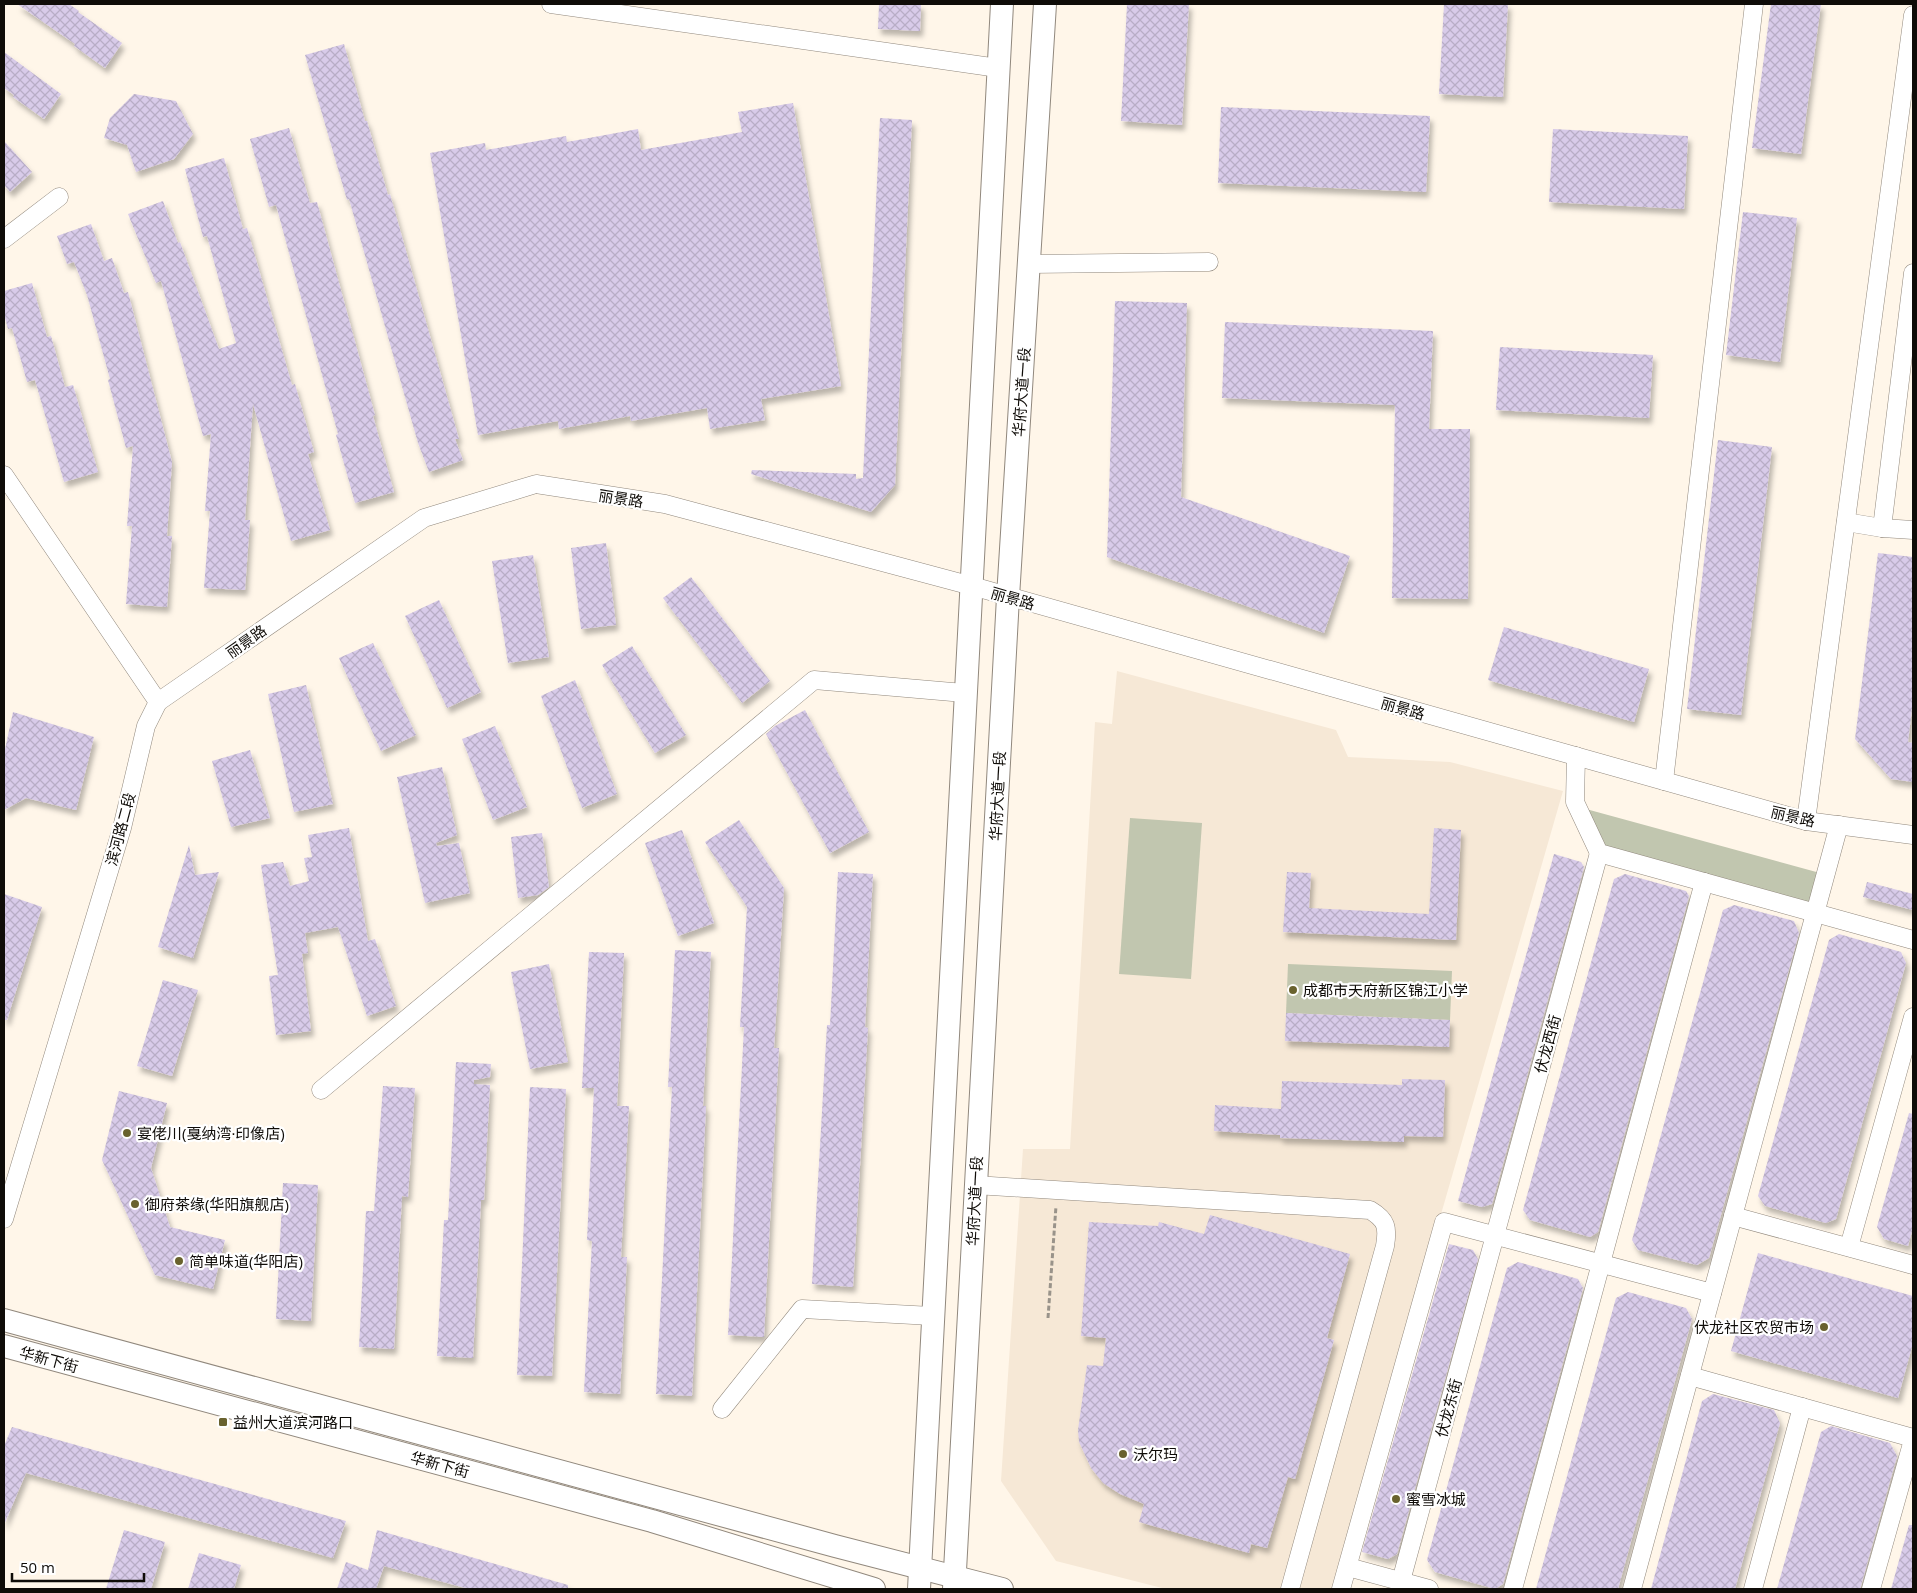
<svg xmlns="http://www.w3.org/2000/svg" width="1917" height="1593" font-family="'Open Sans','Noto Sans SC',sans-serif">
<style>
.built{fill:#f6e8d6}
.green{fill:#c1c6af}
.building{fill:url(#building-cross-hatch);filter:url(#shadow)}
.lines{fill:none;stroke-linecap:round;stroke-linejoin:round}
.minor-casing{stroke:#91887d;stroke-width:19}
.major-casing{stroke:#91887d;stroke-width:24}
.path{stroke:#99938a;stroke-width:3;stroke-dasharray:5 2.5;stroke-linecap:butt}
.minor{stroke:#fff;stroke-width:18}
.major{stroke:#fff;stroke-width:22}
.poi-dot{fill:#69622e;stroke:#fff;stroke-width:2}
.labels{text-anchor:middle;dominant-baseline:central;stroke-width:4.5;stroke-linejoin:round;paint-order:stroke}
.street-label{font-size:15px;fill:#0f0c08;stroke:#fff}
.poi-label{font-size:15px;fill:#0f0c08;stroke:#fff;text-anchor:start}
</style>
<defs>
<pattern id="building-cross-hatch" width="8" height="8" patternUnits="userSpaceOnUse" patternTransform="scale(1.25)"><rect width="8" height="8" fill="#d8cbe9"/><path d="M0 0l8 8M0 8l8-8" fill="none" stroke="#b8adc6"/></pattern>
<filter id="shadow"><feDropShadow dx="3" dy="5.5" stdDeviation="2.5" flood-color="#0004"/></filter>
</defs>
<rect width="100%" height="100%" fill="#fff6e9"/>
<path class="built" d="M1117,671L1336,730L1348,757L1450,762L1563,791L1333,1589H1166L1056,1561L1001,1481L1023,1149H1070L1095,722L1112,724Z"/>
<g class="green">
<path d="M1586,809L1820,873L1811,903L1602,845Z"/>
<path d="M1130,818L1202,823L1191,979L1119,974Z"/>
<path d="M1288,964L1452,971L1450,1020L1286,1013Z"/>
</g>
<g class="building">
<path d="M17,4H69L79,11L78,12L122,43L105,68L74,46L75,44Z"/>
<path d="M879,4H921L920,31L878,29Z"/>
<path d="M1127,4H1189L1182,125L1121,121Z"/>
<path d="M1444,4H1508L1503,97L1439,94Z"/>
<path d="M1771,4H1821L1801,154L1752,148Z"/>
<path d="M344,44L365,121H367L388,195L390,194L459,439H455L463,460L429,472L418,443L349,199L347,200L305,55Z"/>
<path d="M4,52L61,94L44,119L13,97L14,95L4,88Z"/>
<path d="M134,94L176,101L193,134L174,159L136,172L127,145L104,138L110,118Z"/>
<path d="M793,103L841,386L761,399L765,420L710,429L707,408L631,421L630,416L559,429L558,421L478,435L430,153L485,143L486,150L566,136L567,142L638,129L641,150L742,132L738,112Z"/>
<path d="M1221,107L1430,116L1426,192L1218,183Z"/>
<path d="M880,118L912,120L895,485L871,512L751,474L752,470L856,474V479L863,478Z"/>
<path d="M289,128L310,203L317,202L375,415L373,416L394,492L355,503L336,435L338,434L276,205L269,207L250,139Z"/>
<path d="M1553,129L1688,136L1684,209L1549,202Z"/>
<path d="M4,141L32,172L10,192L4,185Z"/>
<path d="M224,158L243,229L247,228L292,385L295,384L314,452L308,454L330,530L291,541L253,404L245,520H250L245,590L204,588L210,511H205L211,434L203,436L161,281L156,283L128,214L163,201L178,243L180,242L219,349L236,343L207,236L203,237L185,169Z"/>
<path d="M1743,212L1797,218L1780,362L1726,355Z"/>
<path d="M91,224L104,261L112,258L124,293L128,292L172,462L167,536H172L167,607L126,604L132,526H127L133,446L126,448L108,380L110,379L87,295L74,262L67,264L57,236Z"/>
<path d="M32,283L47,337L51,336L65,387L73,385L98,472L64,482L35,380L27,382L12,328L8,329L4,314V291Z"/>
<path d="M1115,301L1187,303L1181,497L1350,556L1324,633L1107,557Z"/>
<path d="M1225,322L1433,331L1429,429H1470L1468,599L1392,598L1395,405L1222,398Z"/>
<path d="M1500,347L1653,355L1649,418L1496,410Z"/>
<path d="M1718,440L1772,447L1741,715L1687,709Z"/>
<path d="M606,543L616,625L581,629L571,548Z"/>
<path d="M1878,553L1913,557V700L1908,742L1913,743V782L1891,779L1855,739Z"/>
<path d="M533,555L549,657L508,663L492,561Z"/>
<path d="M691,577L770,681L742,703L678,618L680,617H677L663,598Z"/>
<path d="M439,600L481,692L447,708L405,616Z"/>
<path d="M1504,627L1649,669L1634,722L1488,680Z"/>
<path d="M373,643L416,735L381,751L339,658Z"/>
<path d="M632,646L686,735L655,753L602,665Z"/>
<path d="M575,680L617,794L582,808L541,696Z"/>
<path d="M306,685L333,804L294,812L268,694Z"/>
<path d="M805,710L869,832L830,853L766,734L775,726Z"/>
<path d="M13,712L94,737L76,810L26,798L4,810V754Z"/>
<path d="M495,726L527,807L493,820L462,739Z"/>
<path d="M250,750L270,818L231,827L212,761Z"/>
<path d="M442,767L457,835L436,843L437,846L459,843L470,893L425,903L397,777Z"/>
<path d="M739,820L784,888L774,1048H779L764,1337L728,1335L744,1027H740L747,907L705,842Z"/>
<path d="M349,828L368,941L375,939L396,1006L367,1016L338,927L305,933L308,953L302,954L311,1031L276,1035L269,976L278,975L261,865L283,862L290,886L309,881L304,858L312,857L308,835Z"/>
<path d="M1434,828L1461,830L1456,940L1283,932L1287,872L1311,873L1309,908L1429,914Z"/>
<path d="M682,830L714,923L678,936L645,843Z"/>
<path d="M542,833L549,887L538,895L518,898L511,837Z"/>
<path d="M189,845L195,875L219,872L193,958L158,947Z"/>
<path d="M1554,854L1581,862L1584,867L1492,1204L1482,1207L1458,1201Z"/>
<path d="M838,872L873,874L865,1027L868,1028L853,1287L812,1284L827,1025H830Z"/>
<path d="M1625,874L1686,891L1689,896L1598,1232L1590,1237L1530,1220L1523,1210L1614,879Z"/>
<path d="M1867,882L1913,894V910L1863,897Z"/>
<path d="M4,894L42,907L7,1020H4Z"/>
<path d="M1734,905L1794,921L1799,933L1709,1258L1697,1265L1638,1250L1632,1240L1723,910Z"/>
<path d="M1839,934L1901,952L1906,963L1836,1219L1826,1223L1765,1206L1758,1196L1829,940Z"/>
<path d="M675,950L711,952L703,1106H706L692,1396L656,1394L672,1087H668Z"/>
<path d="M589,952L624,953L617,1106H629L621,1257H627L620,1394L584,1392L592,1241L587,1240L594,1088H582Z"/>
<path d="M549,964L568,1062L530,1069L511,972Z"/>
<path d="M163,980L198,990L172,1076L137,1066Z"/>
<path d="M1286,1013L1450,1020L1449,1047L1285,1041Z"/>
<path d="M456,1062L491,1064L490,1077L474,1080V1084L490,1085L484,1200H481L473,1358L437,1356L444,1220H448Z"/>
<path d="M1402,1079L1445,1080L1443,1137L1404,1136V1142L1280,1138V1135L1214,1131L1215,1105L1281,1109L1282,1081L1402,1085Z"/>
<path d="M383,1086L415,1088L408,1197L402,1196L394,1349L359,1347L366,1211H374Z"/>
<path d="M530,1087L566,1089L552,1376L517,1375Z"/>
<path d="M119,1091L167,1103L151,1168L170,1227L225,1240L213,1289L155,1275L102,1160Z"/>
<path d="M1909,1113L1913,1114V1227L1908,1246L1884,1239L1877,1227Z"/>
<path d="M283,1183L318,1185L311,1321L276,1319Z"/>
<path d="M1210,1215L1350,1254L1327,1338L1334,1340L1295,1479L1288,1477L1267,1548L1251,1544L1249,1553L1139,1522L1144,1504L1120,1494L1103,1483L1091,1468L1079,1442L1078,1430L1087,1365L1103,1366L1106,1338L1081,1336L1089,1222L1158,1226L1159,1222L1204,1234Z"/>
<path d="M1449,1244L1473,1250L1478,1259L1397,1554L1388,1559L1362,1552Z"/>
<path d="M1758,1253L1913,1296V1343L1898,1398L1731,1351Z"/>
<path d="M1518,1262L1578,1279L1583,1288L1503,1584L1495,1589L1435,1572L1427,1560L1507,1268Z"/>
<path d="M1628,1292L1686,1308L1692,1319L1618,1589H1536L1616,1298Z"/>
<path d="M1713,1394L1774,1410L1780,1423L1735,1589H1651L1702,1401Z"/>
<path d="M1831,1426L1890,1443L1897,1456L1860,1589H1777L1821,1432Z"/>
<path d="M12,1427L346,1521L333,1558L26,1473L4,1525V1446Z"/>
<path d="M1909,1525H1913V1589H1891Z"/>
<path d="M124,1530L165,1542L151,1589H106Z"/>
<path d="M377,1530L568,1585V1589H469L384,1566L376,1589H337L346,1562L368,1570Z"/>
<path d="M199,1553L241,1565L234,1589H188Z"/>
</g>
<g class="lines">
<defs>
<g id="minor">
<path d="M551,4L998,68"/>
<path d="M4,239L59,197"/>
<path d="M1029,264L1209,262"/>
<path d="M4,475L158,702L146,726L122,828L4,1219"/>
<path d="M1846,522L1882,528L1913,530"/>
<path d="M1882,528L1913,273"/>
<path d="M158,702L424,518L536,484L665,504L972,586L1806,821L1913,835"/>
<path d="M1576,756L1575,802L1599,853L1913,940"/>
<path d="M1664,781L1754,4"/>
<path d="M1806,821L1913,15"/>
<path d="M321,1090L814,680L964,693"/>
<path d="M975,1185L1370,1210C1387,1220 1388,1228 1385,1246L1290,1589"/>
<path d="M1733,1216L1913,1265"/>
<path d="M1849,1247L1913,1017"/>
<path d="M1690,1376L1913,1438"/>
<path d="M722,1409L802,1309L932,1316"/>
<path d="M1348,1567L1429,1589"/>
<path d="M1401,1581L1599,853"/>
<path d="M1341,1589L1444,1222L1712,1293"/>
<path d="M1513,1589L1704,882"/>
<path d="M1632,1589L1839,825"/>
<path d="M1753,1589L1802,1407"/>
<path d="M1871,1589L1913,1440"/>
</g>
<g id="major">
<path d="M4,1320L835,1546L1002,1589"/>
<path d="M4,1346L652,1521L874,1589"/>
<path d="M919,1589L1002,4"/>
<path d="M954,1589L1008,597L1045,4"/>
</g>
</defs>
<use href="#minor" class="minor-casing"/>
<use href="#major" class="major-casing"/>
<path class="path" d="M1048,1318L1056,1206"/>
<use href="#minor" class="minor"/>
<use href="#major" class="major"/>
</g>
<g class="poi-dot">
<circle cx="1293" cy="990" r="5"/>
<circle cx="127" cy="1133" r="5"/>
<circle cx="135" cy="1204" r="5"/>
<circle cx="179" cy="1261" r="5"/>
<circle cx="1824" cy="1327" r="5"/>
<rect x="218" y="1417" width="10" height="10" rx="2.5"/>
<circle cx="1123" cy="1454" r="5"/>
<circle cx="1396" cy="1499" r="5"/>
</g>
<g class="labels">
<g class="street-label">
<text transform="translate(1021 392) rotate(-86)">华府大道一段</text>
<text transform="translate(621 498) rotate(9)">丽景路</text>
<text transform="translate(1013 598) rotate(16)">丽景路</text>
<text transform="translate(246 641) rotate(-35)">丽景路</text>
<text transform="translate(1403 708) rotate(16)">丽景路</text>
<text transform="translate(997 796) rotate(-87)">华府大道一段</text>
<text transform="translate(1793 816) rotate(13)">丽景路</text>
<text transform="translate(120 829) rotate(-75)">滨河路二段</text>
<text transform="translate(1547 1044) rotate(-75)">伏龙西街</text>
<text transform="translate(974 1201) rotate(-87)">华府大道一段</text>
<text transform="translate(49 1359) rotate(15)">华新下街</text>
<text transform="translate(1448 1408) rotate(-75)">伏龙东街</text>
<text transform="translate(440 1464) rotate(15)">华新下街</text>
</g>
<g class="poi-label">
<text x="1303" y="990">成都市天府新区锦江小学</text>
<text x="137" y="1133">宴佬川(戛纳湾·印像店)</text>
<text x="145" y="1204">御府茶缘(华阳旗舰店)</text>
<text x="189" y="1261">简单味道(华阳店)</text>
<text x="1814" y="1327" text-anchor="end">伏龙社区农贸市场</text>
<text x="233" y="1422">益州大道滨河路口</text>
<text x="1133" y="1454">沃尔玛</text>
<text x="1406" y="1499">蜜雪冰城</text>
</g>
</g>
<rect width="1917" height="1593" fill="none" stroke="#0f0c08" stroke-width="10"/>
<path d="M12 1573v8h132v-8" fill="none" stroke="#0f0c08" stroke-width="2.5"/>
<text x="20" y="1573" font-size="15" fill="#0f0c08" stroke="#ffffff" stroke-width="4" paint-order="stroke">50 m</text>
</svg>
